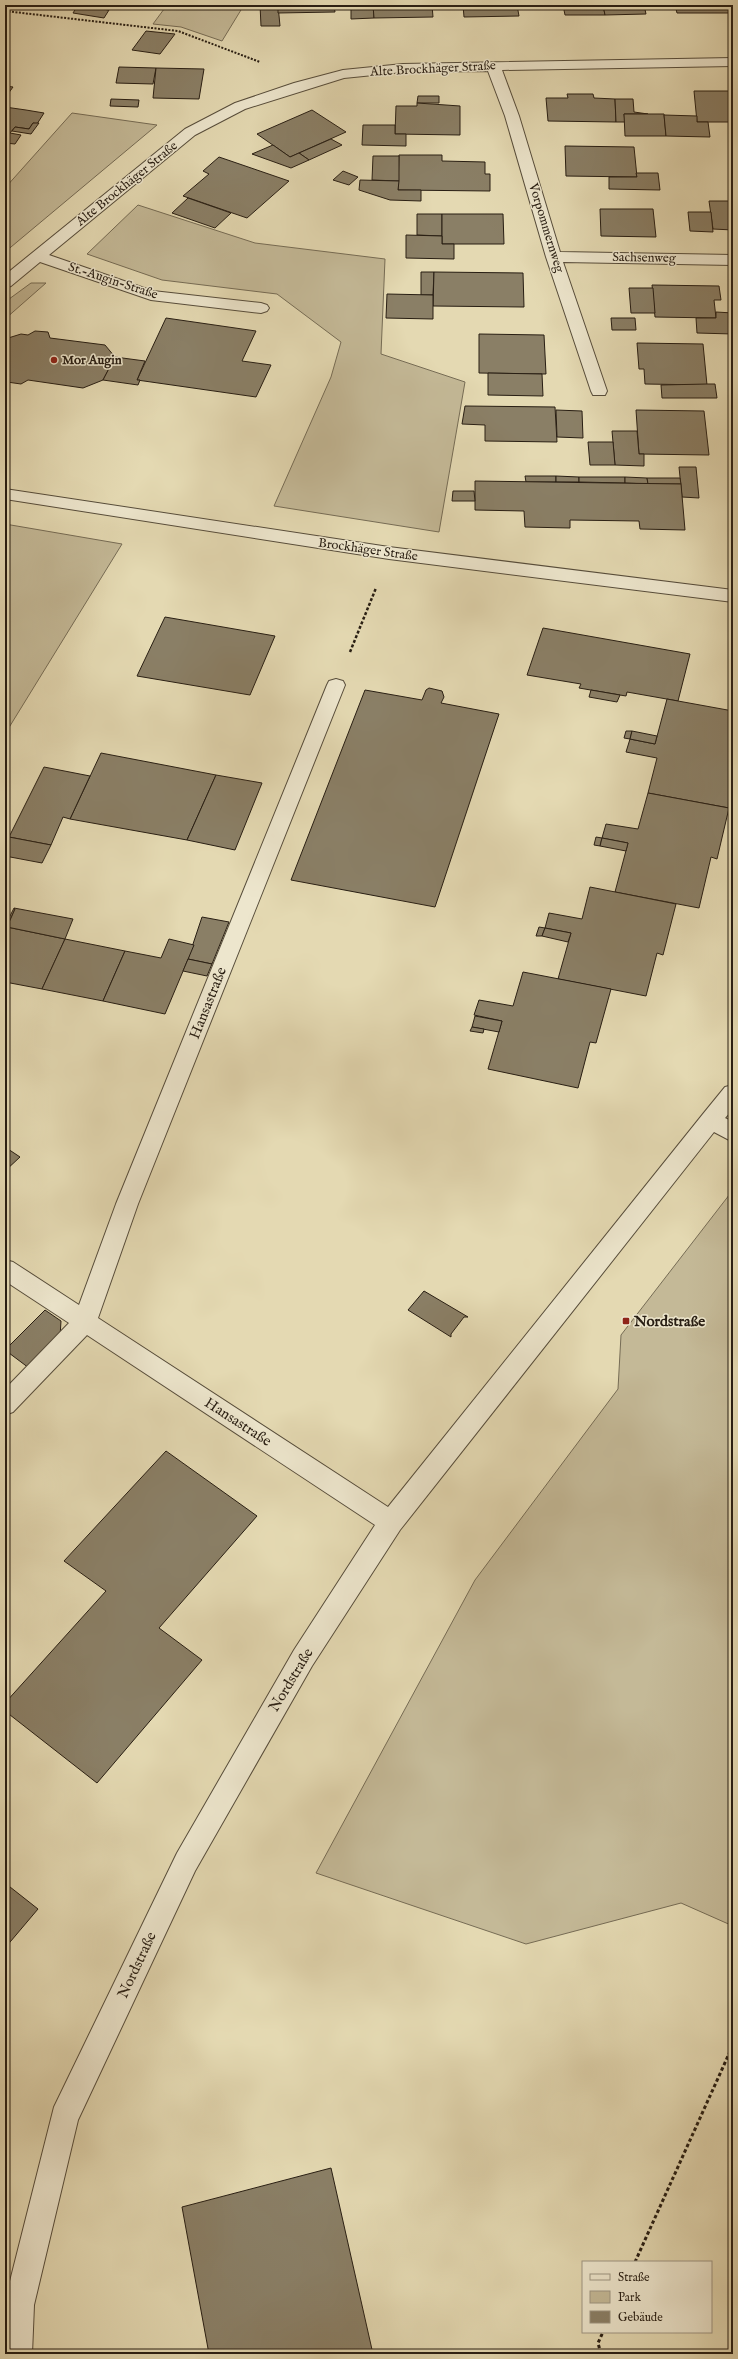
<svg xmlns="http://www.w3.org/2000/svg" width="738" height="2359" font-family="'IM FELL English',serif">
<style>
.green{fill:#c4b997;stroke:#766c55}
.building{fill:#8a7f66;stroke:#281e13}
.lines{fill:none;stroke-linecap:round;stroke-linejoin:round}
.minor-casing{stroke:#574d3b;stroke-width:2}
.path-far2{stroke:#281e13;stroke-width:2;stroke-dasharray:2 1.5;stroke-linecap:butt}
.path-far1{stroke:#281e13;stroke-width:2.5;stroke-dasharray:3 2;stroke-linecap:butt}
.path{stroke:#281e13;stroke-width:3;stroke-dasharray:3.5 2.5;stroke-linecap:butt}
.minor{fill:#ede6cd;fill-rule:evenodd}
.poi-dot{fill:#8f2418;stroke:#ede6cd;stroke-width:1.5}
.labels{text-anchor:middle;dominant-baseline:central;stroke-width:3;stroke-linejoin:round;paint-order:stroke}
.far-street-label{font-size:13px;fill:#281e13;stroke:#ede6cd}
.far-poi-label{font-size:13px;font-weight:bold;fill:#281e13;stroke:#ede6cd;text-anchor:start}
.street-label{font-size:15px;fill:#281e13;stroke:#ede6cd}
.poi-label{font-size:15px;font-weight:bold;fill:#281e13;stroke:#ede6cd;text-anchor:start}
</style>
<rect width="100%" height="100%" fill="#e4d9b2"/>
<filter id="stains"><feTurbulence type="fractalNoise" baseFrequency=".005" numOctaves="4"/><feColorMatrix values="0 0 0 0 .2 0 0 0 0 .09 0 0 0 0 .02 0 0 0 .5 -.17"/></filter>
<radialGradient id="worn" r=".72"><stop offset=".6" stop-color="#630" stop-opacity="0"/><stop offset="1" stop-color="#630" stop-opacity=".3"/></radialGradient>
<g class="green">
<path d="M167,5H244L222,41L181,27L153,24Z"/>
<path d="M72,113L157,125L5,252V188Z"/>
<path d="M138,205L255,243L385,259L381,354L465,382L439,532L274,506L331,377L341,342L277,294L162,280L87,254Z"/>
<path d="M31,283H46L5,319V302Z"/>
<path d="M5,524L122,544L5,734Z"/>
<path d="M733,1190V1926L681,1903L526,1944L316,1873L475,1580L618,1389L621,1335Z"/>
</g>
<g class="building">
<path d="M78,5L109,10L104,18L73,13Z"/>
<path d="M78,5H113L109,10Z"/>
<path d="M260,5H278L280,26H261Z"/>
<path d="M278,5H334L335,12L278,13Z"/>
<path d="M351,5H373L374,18L351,19Z"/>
<path d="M373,5H432L433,17L374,18Z"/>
<path d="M463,5H517L519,16L464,17Z"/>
<path d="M563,5H603L605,15H565Z"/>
<path d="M603,5H644L646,14L605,15Z"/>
<path d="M675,5H733V13H677Z"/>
<path d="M146,31L175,34L160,54L132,50Z"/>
<path d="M119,67L156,68L153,84L116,83Z"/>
<path d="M156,68L204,69L199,99L153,98Z"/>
<path d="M5,86L13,87L5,98Z"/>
<path d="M694,91H733V122H697Z"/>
<path d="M567,94H593L594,98L615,99L616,122L548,121L546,98H568Z"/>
<path d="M418,96H439V103H417Z"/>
<path d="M111,99L139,100L138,107L110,106Z"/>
<path d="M615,99H633L634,112L648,114H624L625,122H616Z"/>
<path d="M417,103L460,106V135L395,134L396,106H417Z"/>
<path d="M5,107L26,110L44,113L37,124L33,123L29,129L15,127L10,133L21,135L15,144L5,143Z"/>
<path d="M312,110L346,132L290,157L257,134Z"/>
<path d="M624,114H664L666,136H625Z"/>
<path d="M664,115L697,116V122H708L710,137L666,136Z"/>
<path d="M33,123H39L31,134L12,131L15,127L29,129Z"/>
<path d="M363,125H395V134H406V146L362,145Z"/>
<path d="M331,139L342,145L309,160L299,153Z"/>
<path d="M273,145L290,157L299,153L309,160L291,168L252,154Z"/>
<path d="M565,146L634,147L637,177L566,176Z"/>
<path d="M399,155H442V161L485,162V174H490V191L398,190Z"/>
<path d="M373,156H399V181L372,180Z"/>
<path d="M219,157L289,181L247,218L183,196L209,174L203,171Z"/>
<path d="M343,171L358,177L349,185L333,180Z"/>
<path d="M636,173H658L660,190L609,189V177H637Z"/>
<path d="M360,180L399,181L398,190H421V201L390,200L359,190Z"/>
<path d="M188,198L231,213L215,228L172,213Z"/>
<path d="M709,201H733V230L713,229Z"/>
<path d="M600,209H653L656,237L601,236Z"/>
<path d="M688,212H711L713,232L690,231Z"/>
<path d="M417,214H442V236L417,235Z"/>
<path d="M442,214H503L504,244H442Z"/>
<path d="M406,235L442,236V244H454V259L406,258Z"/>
<path d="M421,272H434L433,295H421Z"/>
<path d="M434,272L523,273L524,307L433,306Z"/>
<path d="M652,285L719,286L721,300H714L716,318L655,317Z"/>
<path d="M629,288H653L655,313H631Z"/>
<path d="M387,294L433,295V319L386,318Z"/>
<path d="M716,312L733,313V334L697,333L696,318H716Z"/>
<path d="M166,318L256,331L242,361L271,365L256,397L137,380Z"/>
<path d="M611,318H635L636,330H612Z"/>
<path d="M35,331L48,332L50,338L105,345L115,357L103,380L83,388L28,380L21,384L7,382L5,380V339L21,334L28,335Z"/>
<path d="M479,334L544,335L546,374L479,373Z"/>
<path d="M637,343L703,344L707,385L645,384L644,369H639Z"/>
<path d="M115,357L145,361L137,380H140L138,385L103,380Z"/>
<path d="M488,373L542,374L543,396L488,395Z"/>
<path d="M707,384H715L717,398H662L661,385Z"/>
<path d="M465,406L555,407L557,442L485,441V425L462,424Z"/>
<path d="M556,410L582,411L583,438L557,437Z"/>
<path d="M636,410L704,411L709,455L639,454Z"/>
<path d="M612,431H637L639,454H644V466L615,465Z"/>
<path d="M588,442H613L615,465H590Z"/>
<path d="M679,467H696L699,498L682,497Z"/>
<path d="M525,476H556V482H526Z"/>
<path d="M556,476L579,477V482H556Z"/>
<path d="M579,477H625V483L579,482Z"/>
<path d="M625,477L647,478L648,484L625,483Z"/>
<path d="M647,478H680L681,484H648Z"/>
<path d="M475,481L681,484L685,530L640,529L639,521L570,520V528L525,527L524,511L475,510Z"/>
<path d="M453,491H474L475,501H452Z"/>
<path d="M165,617L275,636L250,695L137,676Z"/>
<path d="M543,628L690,654L678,701L627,692L626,696L620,695L579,688L581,684L527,675Z"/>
<path d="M429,688L442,691L444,697L441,703L499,714L435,907L291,880L365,690L422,700L426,690Z"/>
<path d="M591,690L620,695L617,702L589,697Z"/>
<path d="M667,699L733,711V790L729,808L648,793L657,758L626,752L630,739L655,744Z"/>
<path d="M626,731H632L630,739L624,738Z"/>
<path d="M632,731L657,736L655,744L630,739Z"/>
<path d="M101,753L216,775L187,840L70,819Z"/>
<path d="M44,767L90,776L70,819L63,817L51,845L9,837Z"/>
<path d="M216,775L262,783L235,850L187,840Z"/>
<path d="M648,793L729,808L717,859L711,857L699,908L615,892L628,843L602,838L606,824L638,829Z"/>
<path d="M9,837L51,845L42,863L5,856V844Z"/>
<path d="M596,837L602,838L600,846L594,845Z"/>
<path d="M602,838L628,843L626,851L600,846Z"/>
<path d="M590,887L676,904L663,955L657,953L646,996L558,979L571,933L545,928L549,913L582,919Z"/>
<path d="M14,908L15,909L7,927L65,939L42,989L5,982V926Z"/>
<path d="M14,908L73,919L65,939L7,927L15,909Z"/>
<path d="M202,917L229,922L212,964L188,959Z"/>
<path d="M539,927L545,928L542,936H536Z"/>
<path d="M545,928L571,933L568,942L542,936Z"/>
<path d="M65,939L125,951L103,1001L42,989Z"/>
<path d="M169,939L194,945L165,1014L103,1001L125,951L161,958Z"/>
<path d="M188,959L212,964L207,976L183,971Z"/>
<path d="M523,972L611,989L596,1043L590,1042L578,1088L488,1069L502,1021L474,1015L479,1000L513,1006Z"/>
<path d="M475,1016L502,1021L499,1032L472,1027Z"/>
<path d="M472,1027L484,1029L483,1033L470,1031Z"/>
<path d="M5,1147L20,1157L5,1171Z"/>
<path d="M424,1291L468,1317H464L451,1334V1337L408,1310Z"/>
<path d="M45,1310L61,1321L60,1337L29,1368L5,1350Z"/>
<path d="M166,1451L257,1516L159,1628L202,1660L97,1783L5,1711V1703L106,1591L64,1561Z"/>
<path d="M5,1883L38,1909L5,1948Z"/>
<path d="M331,2168L373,2354H209L182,2207Z"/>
</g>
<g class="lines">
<defs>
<g id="minor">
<path d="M733,58V66L502,70L519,116L560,252L733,255V265L563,262L607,391L605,395H593L591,391L546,257L505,116L488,71L403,72L344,78L245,109L195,135L49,255L153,291L261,303L267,305L269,308L267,311L261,313L151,300L40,262L11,286L5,288V275L185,129L235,103L294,83L343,70L403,64Z"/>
<path d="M5,489L389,547L733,590V602L389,559L5,499Z"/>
<path d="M336,679L343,681L345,685L138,1204L98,1318L388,1507L703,1114L725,1087L733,1085V1109L725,1118L733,1122V1142L714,1132L400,1530L312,1666L195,1871L78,2120L34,2305L32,2354H5V2301L54,2107L177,1853L294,1650L375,1525L87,1335L13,1412L5,1415V1389L69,1323L5,1281V1260L13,1262L79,1305L116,1204L327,685L329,681Z"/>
</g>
</defs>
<use href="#minor" class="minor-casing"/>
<path class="path-far2" d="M5,11L178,31L260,62"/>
<path class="path-far1" d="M350,652L376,588"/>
<g class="path">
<path d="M635,2262L733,2045"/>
<path d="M601,2354L598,2343L603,2332"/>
</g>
<use href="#minor" class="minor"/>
</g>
<g class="poi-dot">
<circle cx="54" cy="360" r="4"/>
<rect x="622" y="1317" width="8" height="8" rx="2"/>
</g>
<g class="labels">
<g class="far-street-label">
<text transform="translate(433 69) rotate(-3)">Alte Brockhäger Straße</text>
<text transform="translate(127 184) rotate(-39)">Alte Brockhäger Straße</text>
<text transform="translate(546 228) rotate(73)">Vorpommernweg</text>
<text transform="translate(644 258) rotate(1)">Sachsenweg</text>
<text transform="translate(113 281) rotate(18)">St.-Augin-Straße</text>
<text transform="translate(368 550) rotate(8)">Brockhäger Straße</text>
</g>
<g class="far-poi-label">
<text x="62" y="360">Mor Augin</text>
</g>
<g class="street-label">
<text transform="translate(208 1003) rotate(-68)">Hansastraße</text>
<text transform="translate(238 1422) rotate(33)">Hansastraße</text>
<text transform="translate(291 1680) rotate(-59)">Nordstraße</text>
<text transform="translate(137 1965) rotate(-65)">Nordstraße</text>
</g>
<g class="poi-label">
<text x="634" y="1321">Nordstraße</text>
</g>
</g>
<rect width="738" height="2359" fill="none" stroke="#e4d9b2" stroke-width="20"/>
<rect x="6" y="6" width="726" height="2347" fill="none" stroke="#281e13" stroke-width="2"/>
<rect x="10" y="10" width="718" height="2339" fill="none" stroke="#281e13"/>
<rect x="582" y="2261" width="130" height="72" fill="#ede6cd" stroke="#9e9683"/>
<rect x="590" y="2274" width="20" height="6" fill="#ede6cd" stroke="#9e9683"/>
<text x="618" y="2281" font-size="12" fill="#281e13">Straße</text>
<rect x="590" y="2291" width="20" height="12" fill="#c4b997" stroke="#9e9683"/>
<text x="618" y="2301" font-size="12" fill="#281e13">Park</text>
<rect x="590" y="2311" width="20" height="12" fill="#8a7f66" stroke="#9e9683"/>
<text x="618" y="2321" font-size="12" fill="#281e13">Gebäude</text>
<rect width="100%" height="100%" filter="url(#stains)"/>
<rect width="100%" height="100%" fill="url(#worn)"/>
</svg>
